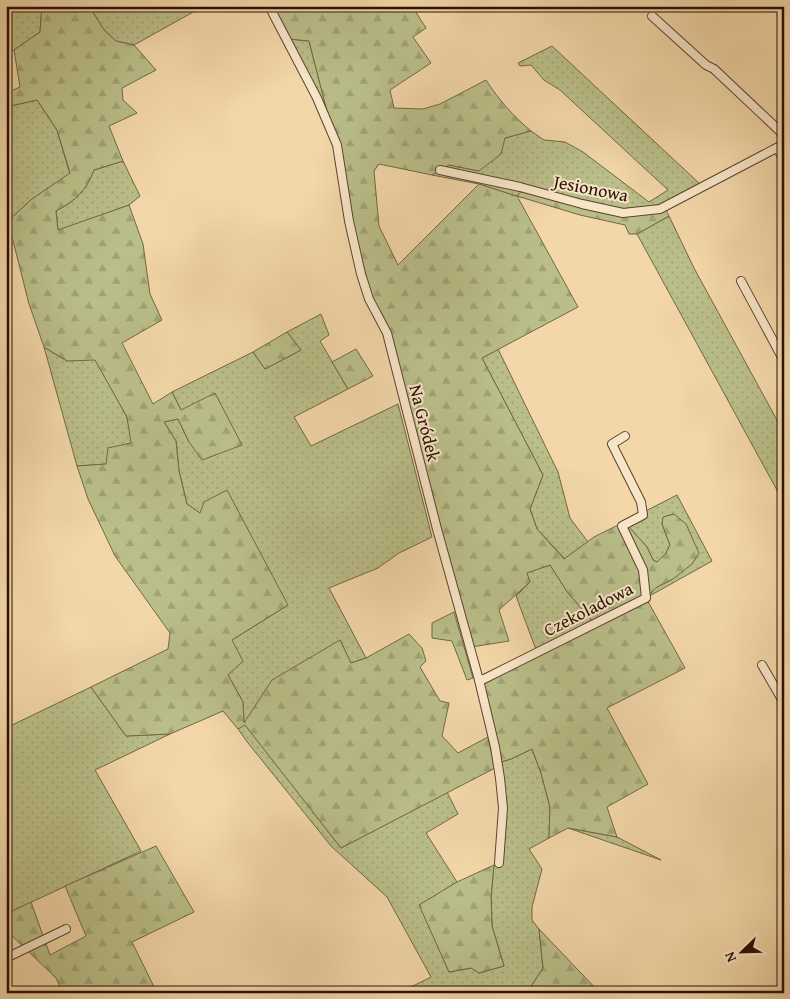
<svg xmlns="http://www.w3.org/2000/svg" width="790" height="999" font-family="'Gentium Book Plus',serif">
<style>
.grass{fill:url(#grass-dots);stroke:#726746}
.forest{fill:url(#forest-firs);stroke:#726746}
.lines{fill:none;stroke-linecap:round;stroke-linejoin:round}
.street-casing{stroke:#5c422c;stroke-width:10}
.street{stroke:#f7e5c7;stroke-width:8}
.labels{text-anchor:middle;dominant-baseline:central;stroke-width:4;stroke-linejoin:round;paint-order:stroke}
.street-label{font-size:18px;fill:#2a1003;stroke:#f7e5c7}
</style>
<defs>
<pattern id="grass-dots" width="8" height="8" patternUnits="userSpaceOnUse" patternTransform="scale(1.25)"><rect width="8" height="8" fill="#babe89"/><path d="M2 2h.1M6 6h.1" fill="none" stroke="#a0a275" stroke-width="1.8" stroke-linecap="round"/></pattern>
<pattern id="forest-firs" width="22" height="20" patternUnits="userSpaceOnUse" patternTransform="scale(1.25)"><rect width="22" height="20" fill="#babe89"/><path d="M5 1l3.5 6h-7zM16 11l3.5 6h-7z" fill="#a0a275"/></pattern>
</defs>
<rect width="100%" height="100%" fill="#f3d7a9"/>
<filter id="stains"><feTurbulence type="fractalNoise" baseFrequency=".004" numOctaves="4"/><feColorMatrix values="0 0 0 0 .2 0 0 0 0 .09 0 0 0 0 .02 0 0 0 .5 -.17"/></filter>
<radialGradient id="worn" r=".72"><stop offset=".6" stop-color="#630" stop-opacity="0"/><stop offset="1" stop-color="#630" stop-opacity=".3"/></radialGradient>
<g class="grass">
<path d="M6,6H42L40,32L14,50L6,52Z"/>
<path d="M89,6H204L134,45L116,41L104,30Z"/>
<path d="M289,39L309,41L327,111Z"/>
<path d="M552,46L700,184L663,204L623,216L516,196L479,184L432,175L449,165L479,171L505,138L531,131L544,140L565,142L583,152L649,202L668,190L560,90L544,80L531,65L520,66L518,63Z"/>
<path d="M37,100L57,130L70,174L32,199L8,221L6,215V107Z"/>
<path d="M123,161L140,196L129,205L58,231L56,211C76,200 86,191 94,170Z"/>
<path d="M669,216L694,268L784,433V503L637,234Z"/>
<path d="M321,314L329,335L320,341L348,389L294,417L311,446L398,404L432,537L399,553L378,568L329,588L366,658L351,663L340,640L245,724L341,848L447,792L458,814L426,833L457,882L420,905L449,972L472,968L479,973L504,966L492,926L491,897L494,865L500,867L506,809L501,762L511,759L532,749L541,773L550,807L549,838L529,849L542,869L532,907V920L539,929L543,968L527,993H399L431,977L387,897L331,846L248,743L238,729L244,724L243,702L228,675L232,640L288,605L200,513L187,504L179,471L176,441L164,422L178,419L189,442L181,410L172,392L253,352L265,369L301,350L287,332Z"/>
<path d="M44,347L67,361L95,359L127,417L132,443L107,464L77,466Z"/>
<path d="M498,349L558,472L570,518L588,542L565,559L537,529L530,509L543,475L482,358Z"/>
<path d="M677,495L712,561L646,598L657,587L673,579L674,514L664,517L662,524L670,545L666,553L657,562L653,560L647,547L629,527L628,520Z"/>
<path d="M550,565L568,593L596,625L538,655L516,596L530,582L526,573Z"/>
<path d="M91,687L126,736L170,734L95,770L141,851L6,914V728Z"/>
<path d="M568,828L617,837L661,860Z"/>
</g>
<g class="forest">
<path d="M42,6H89L104,30L116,41L134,45L156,70L122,88L123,100L137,113L109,126L123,161L94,170C86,191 76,200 56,211L58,230L129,205L143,244L150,294L162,320L122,343L153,404L172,392L181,410L215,393L242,445L202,460L189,442L178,419L164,422L176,441L179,471L187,504L200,513L204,502L227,490L288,605L232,640L243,661L228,675L243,702L244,723L272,680L340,640L351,663L366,658L409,634L422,648L426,661L420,667L440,701L449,703L442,736L458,753L488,737L495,768L341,848L245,725L238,729L223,711L170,734L126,736L91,687L168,649L170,633L115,556L88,499L77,466L106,464L108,448L131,443L127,417L95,360L67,361L44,347L29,304L8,221L32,199L70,173L57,130L37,100L6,107V93L20,87L14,50L40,32Z"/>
<path d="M273,6H412L426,28L413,37L431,63L390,90L394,108L423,109L440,104L486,80C499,100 513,116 531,131L505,138L501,154L479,171L449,165L432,175L379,164L374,171L379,226L398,265L479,184L516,196L525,189L623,216L663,204L669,216L637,234H629L625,225L580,215L517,196L578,307L482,358L543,475L530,509L537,529L564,559L594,537L628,520L629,527L647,547L653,560L657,562L666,553L670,545L662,524L663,517L674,514L686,524L699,553L692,564L673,579L657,587L646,598L685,668L607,708L648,784L607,807L617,837L568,828L549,838L550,807L541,773L532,749L511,759L501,762L483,683L596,625L568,593L550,565L527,573L530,582L499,610L509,641L471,647L390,330L372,298L352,222L339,140L327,111L309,41L289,39Z"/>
<path d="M287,332L301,350L265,369L253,352Z"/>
<path d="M356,349L373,376L348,389L332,362Z"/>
<path d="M454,612L473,678L467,680L452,641L432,638V623Z"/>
<path d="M156,846L194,912L132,942L157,993H63L56,978L6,930V914L31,902L50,955L86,936L65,886Z"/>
<path d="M494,865L491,897L492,926L504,966L479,973L471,968L449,972L419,905L457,882Z"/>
<path d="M539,929L600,993H527L543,968Z"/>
</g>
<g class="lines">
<defs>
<g id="street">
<path d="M269,6L317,98L337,145L349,221L361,274L369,299L387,333L437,529L479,680L495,747L500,778L503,808L499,863"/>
<path d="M652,16L706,65L714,69L784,135"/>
<path d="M777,148L784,159"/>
<path d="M440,170L520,187L582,204L623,213L660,209L784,144"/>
<path d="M741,281L784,361"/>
<path d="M762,665L784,703"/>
<path d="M479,680L484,679L646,598L643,570L622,526L643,515L641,502L612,444L625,436"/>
<path d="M6,958L66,929"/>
</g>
</defs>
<use href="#street" class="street-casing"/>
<use href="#street" class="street"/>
</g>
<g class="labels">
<g class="street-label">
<text transform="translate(591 188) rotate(11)">Jesionowa</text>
<text transform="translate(425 423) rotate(76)">Na Gródek</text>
<text transform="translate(588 609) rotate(-27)">Czekoladowa</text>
</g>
</g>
<rect width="790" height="999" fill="none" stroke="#f3d7a9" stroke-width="25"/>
<rect x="8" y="8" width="775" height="984" fill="none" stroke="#2a1003" stroke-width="2.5"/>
<rect x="12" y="12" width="765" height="974" fill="none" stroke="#2a1003"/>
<g transform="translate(742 952) rotate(247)" stroke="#f7e5c7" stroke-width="4" paint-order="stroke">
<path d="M0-4L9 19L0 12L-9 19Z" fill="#2a1003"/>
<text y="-8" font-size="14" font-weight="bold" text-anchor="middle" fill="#2a1003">N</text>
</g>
<rect width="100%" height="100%" filter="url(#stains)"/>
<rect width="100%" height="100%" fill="url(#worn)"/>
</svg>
